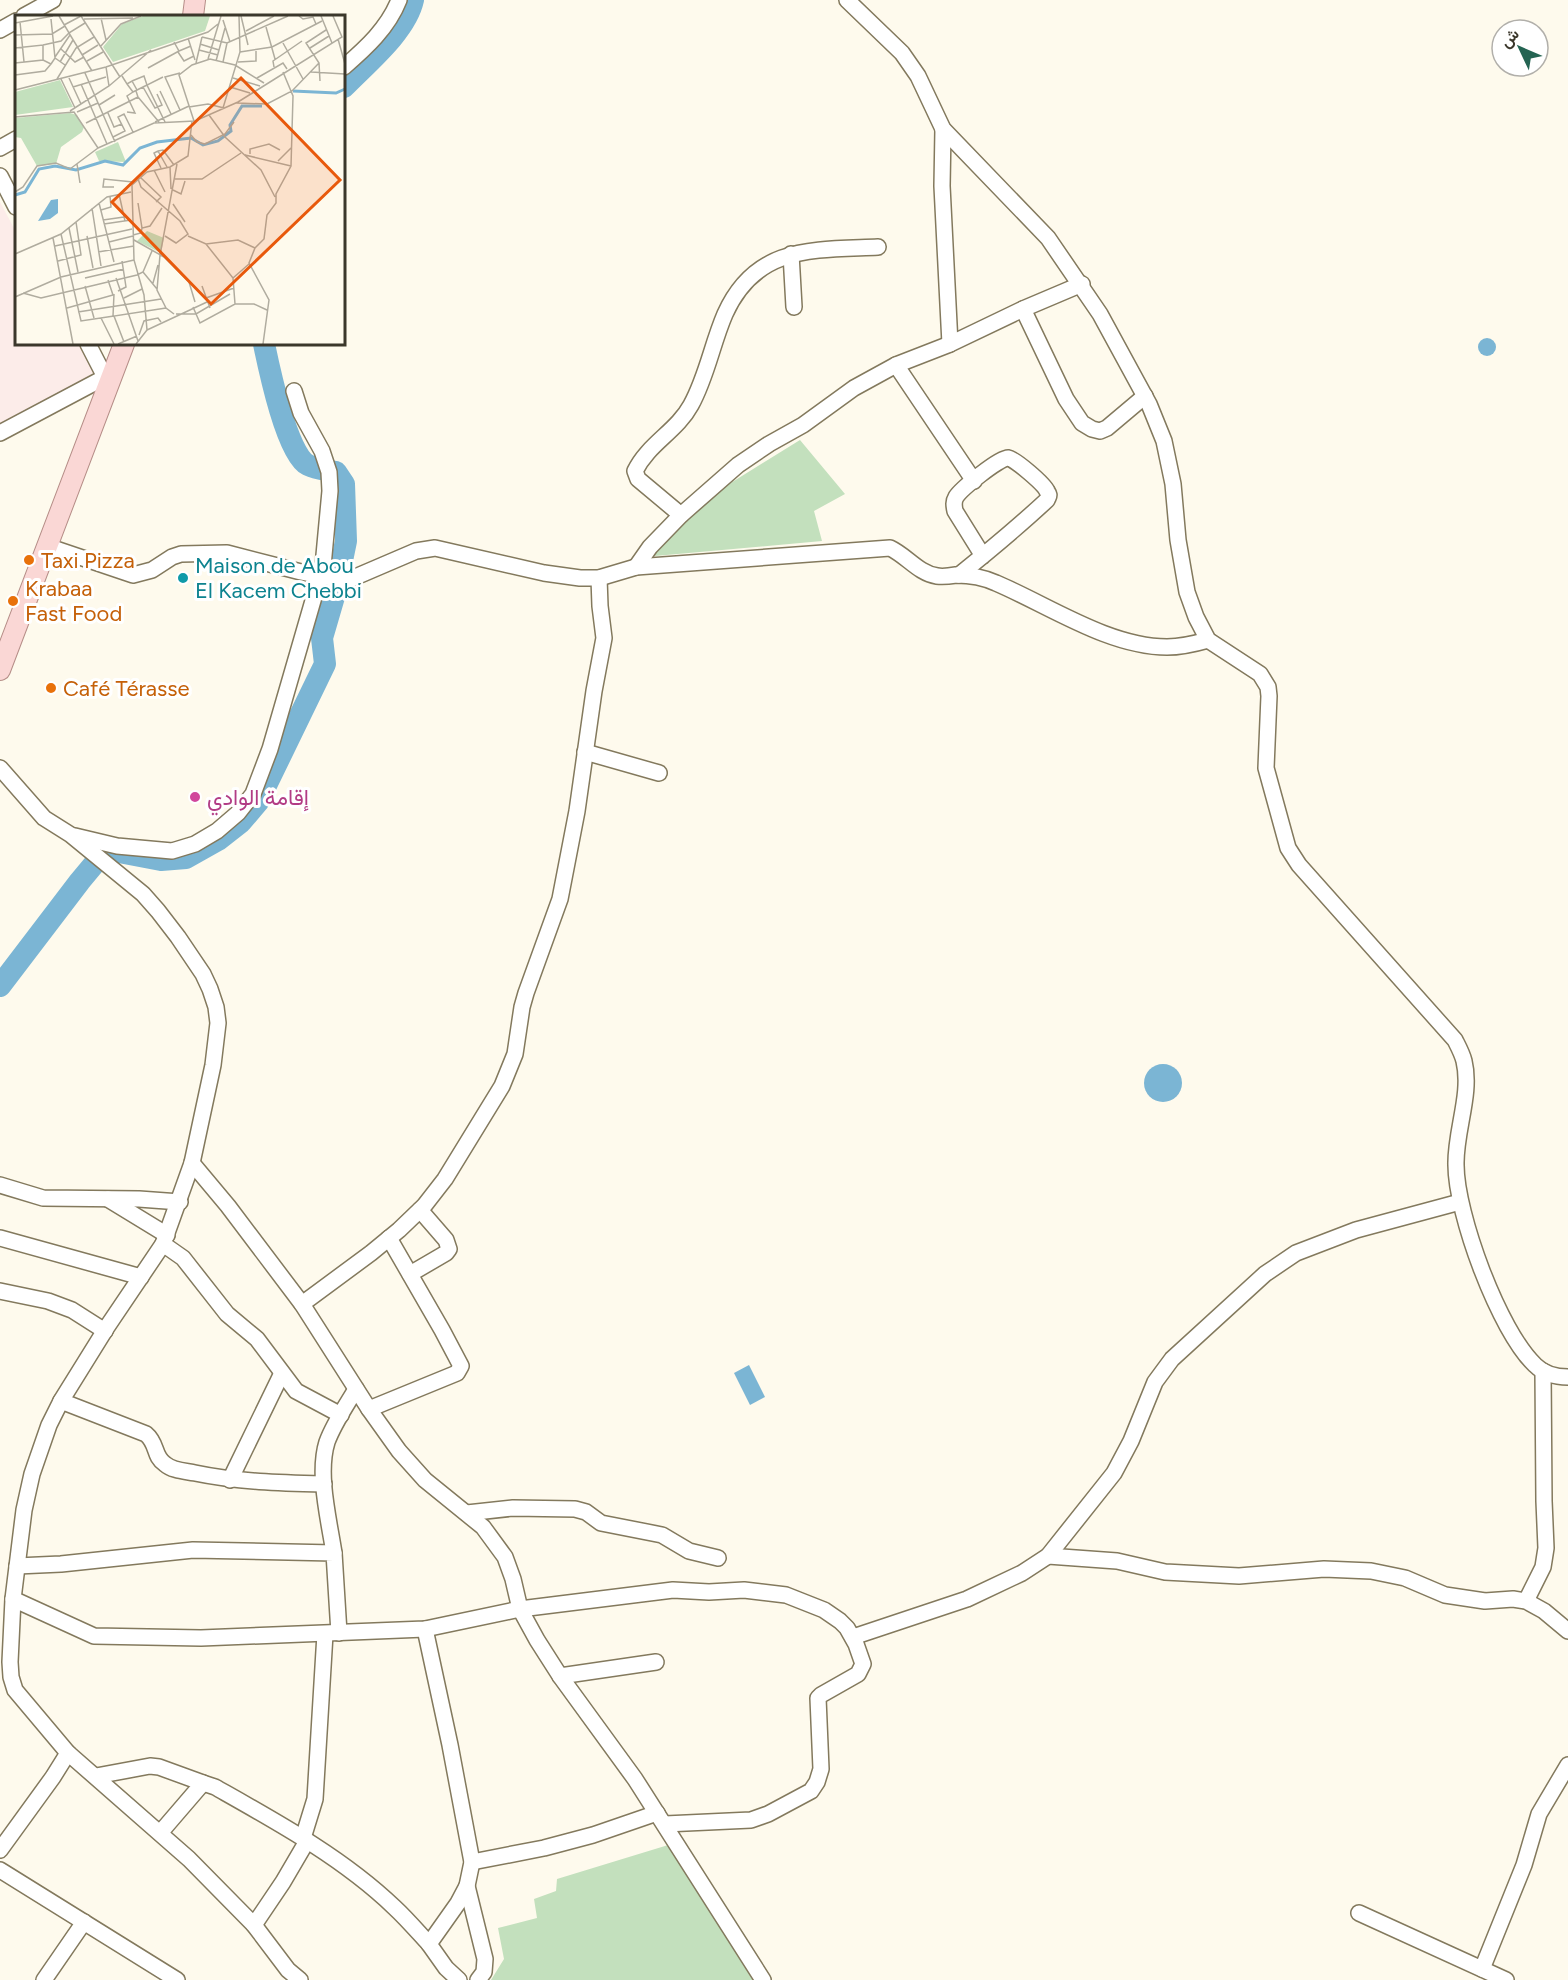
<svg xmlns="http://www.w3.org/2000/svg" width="1568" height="1980" font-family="Figtree,Vazirmatn,sans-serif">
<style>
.medical{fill:#fcece9}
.green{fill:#c3e0bd}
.water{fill:#7bb5d4}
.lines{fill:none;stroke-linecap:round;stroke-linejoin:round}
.river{stroke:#7bb5d4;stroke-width:22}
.minor-casing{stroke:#83795d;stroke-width:18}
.major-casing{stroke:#b58d87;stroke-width:22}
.minor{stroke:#fff;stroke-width:15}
.major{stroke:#fad7d5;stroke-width:20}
.food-dot{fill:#e8710a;stroke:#fff;stroke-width:2}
.culture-dot{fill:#0f9aa8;stroke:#fff;stroke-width:2}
.hotel-dot{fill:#d1479c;stroke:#fff;stroke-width:2}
.labels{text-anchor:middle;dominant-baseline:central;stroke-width:6;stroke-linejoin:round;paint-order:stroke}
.food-label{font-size:22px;fill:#c56008;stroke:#fff;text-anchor:start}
.culture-label{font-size:22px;fill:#0d838f;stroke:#fff;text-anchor:start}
.hotel-label{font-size:22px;fill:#b23c85;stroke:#fff;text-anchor:start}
.inset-river{fill:none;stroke:#7bb5d4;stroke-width:3}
.inset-road{fill:none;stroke:#b0ac9f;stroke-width:1.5}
.view{fill:#e8590c;fill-opacity:0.15;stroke:#e8590c;stroke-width:3}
.inset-edge{fill:none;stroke:#3b372b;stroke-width:3}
</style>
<rect width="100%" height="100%" fill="#fefaed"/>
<path class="medical" d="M0,202L16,232V344H79L95,372L75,385L0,428Z"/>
<g class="green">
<path d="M800,440L845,494L814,511L822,541L655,556L657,547L721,489Z"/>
<path d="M678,1842L771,1980H491L504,1959L498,1928L537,1918L534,1899L556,1891L557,1879Z"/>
</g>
<g class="water">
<circle cx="1487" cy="347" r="9"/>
<circle cx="1163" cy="1083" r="19"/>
<path d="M749,1365L765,1397L750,1405L734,1373Z"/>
</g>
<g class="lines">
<g class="river">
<path d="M344,87C366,64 406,32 413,0"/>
<path d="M0,986L80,881L95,863L106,855L119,852L161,860L186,858L218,840L241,822L258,802L325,664L322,638L336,590L346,541L344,484L336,472C327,470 316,469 308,465C287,455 269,368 264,344"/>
</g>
<defs>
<g id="minor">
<path d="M847,0L902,53L918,76L943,129L1048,238L1100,314L1149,404L1164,441L1173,484L1178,540L1187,592L1196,617L1208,640L1260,674L1268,687L1269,696L1266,768L1288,848L1299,865L1455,1040C1458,1046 1462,1053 1464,1061C1472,1094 1455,1131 1456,1165C1456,1214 1499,1331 1535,1365C1544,1374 1556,1377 1568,1377"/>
<path d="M24,16L53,0"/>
<path d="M0,30L16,21"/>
<path d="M344,67C366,48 388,28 399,0"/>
<path d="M943,129L942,186L950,344"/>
<path d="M0,148L16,139"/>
<path d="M0,176L16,207"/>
<path d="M791,254L794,307"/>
<path d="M1023,309L1066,399L1082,423L1092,429L1100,431L1107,428L1145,396"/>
<path d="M88,344L105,377"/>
<path d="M896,365L974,481"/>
<path d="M0,433L113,373"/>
<path d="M681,515L638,479L635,471C648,444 677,431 691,405C707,376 712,344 725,314C756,245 813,250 878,247"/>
<path d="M47,546L133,575L152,570L172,557L181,554L227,553L301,572L346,581L416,551L435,548L544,573L580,578H599L636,567L890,548C907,556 918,573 937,576C943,577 950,576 956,575C970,575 983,577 996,583C1048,605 1109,647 1167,647C1181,647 1194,644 1208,640"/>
<path d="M636,567L650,547L681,515L738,465L769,444L803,425L854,388L896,365L950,344L1023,309L1082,284"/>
<path d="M959,575C989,551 1019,526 1047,500C1049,495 1050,496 1047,491C1044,484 1015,459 1008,458C999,458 961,489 956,497C953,502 954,506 955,511L983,556"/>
<path d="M585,752L659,773"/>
<path d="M0,768L44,818L71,835L143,894L158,911L178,937L203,974L210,989L216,1007L218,1023L213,1065L192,1163L163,1244L107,1327L61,1401L49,1425L32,1474L24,1510L13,1599L10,1662L11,1677L15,1690L68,1753L189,1859L254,1925L288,1970L300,1980"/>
<path d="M75,836L117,846L172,851L195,844L217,831L238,813L253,794L270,749L323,566L330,491L329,472L322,451L301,413L294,391"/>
<path d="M192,1163L228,1206L302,1304L369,1409L399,1451L425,1480L483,1527L505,1557L513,1579L520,1609L537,1640L560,1676L635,1779L763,1980"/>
<path d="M0,1185L43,1198L139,1199L180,1202"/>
<path d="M108,1199L167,1235"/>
<path d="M0,1238L141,1277"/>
<path d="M163,1244L183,1258L227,1314L257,1339L296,1391L341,1415"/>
<path d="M410,1274L446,1253L449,1249L446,1240L420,1210"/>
<path d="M0,1291L48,1301L72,1310L105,1331"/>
<path d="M302,1304L371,1253L399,1230L424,1206L445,1179L502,1086L515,1054L522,1007L526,993L560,899L577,811L594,691L604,638L600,606L599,578"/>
<path d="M61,1401L146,1434C158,1444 153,1456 165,1464C173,1471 186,1471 195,1473C238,1482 281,1483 324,1484"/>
<path d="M369,1409L457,1373L461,1366L442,1330L389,1238"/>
<path d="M230,1480L282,1373"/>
<path d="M467,1513L513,1508L575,1509L586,1512L601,1523L662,1535L689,1551L718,1558"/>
<path d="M334,1553C329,1520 317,1474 327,1442C334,1423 346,1406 356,1389"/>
<path d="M1048,1556L1117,1561L1165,1572L1239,1576L1324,1569L1371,1571L1405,1578L1445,1595L1485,1601L1513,1599L1526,1601L1544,1611L1568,1631"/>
<path d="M17,1566L61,1564L193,1550L334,1553L339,1633"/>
<path d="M13,1599L94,1636L201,1638L425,1629L520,1609L673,1590L709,1592L744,1590L786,1595L824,1610L840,1621L847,1628L856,1644L863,1664L858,1674L821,1695L818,1698L821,1769L817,1782L811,1791L768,1814L751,1820L665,1824"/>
<path d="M1526,1601L1543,1567L1546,1548L1544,1501L1543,1371"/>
<path d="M425,1629L450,1745L472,1862L467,1886L458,1903L429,1944L446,1968L459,1980"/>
<path d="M853,1637L967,1599L1022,1573L1048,1556L1114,1473L1131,1441L1155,1382L1172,1359L1265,1274L1296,1253L1356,1230L1460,1202"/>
<path d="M560,1676L656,1662"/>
<path d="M96,1776L150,1766L159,1767L203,1783L160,1833"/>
<path d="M203,1783L215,1787C277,1822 343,1858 394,1907C407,1919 418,1932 429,1944"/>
<path d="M303,1838L315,1799L325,1634"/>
<path d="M0,1850L53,1777L68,1753"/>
<path d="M472,1862L544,1848L593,1835L657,1813"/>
<path d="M0,1870L177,1980"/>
<path d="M467,1886L485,1959L484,1972L478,1980"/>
<path d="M1359,1913L1506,1980"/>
<path d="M254,1925L283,1882L307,1841"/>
<path d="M1482,1969L1524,1865L1539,1814L1568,1765"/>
<path d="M44,1980L84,1922"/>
</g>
<g id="major">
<path d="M193,16L195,0"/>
<path d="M0,670L124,344"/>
</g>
</defs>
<use href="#minor" class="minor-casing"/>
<use href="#major" class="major-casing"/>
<use href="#minor" class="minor"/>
<use href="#major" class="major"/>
</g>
<g class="food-dot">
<circle cx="29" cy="560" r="6"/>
<circle cx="13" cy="601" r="6"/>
<circle cx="51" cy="688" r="6"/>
</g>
<circle class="culture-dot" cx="183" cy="578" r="6"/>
<circle class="hotel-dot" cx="195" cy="797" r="6"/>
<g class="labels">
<g class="food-label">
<text x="41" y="560">Taxi Pizza</text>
<text x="25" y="588">Krabaa<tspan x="25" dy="25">Fast Food</tspan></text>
<text x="63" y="688">Café Térasse</text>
</g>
<g class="culture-label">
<text x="195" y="565">Maison de Abou<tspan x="195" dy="25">El Kacem Chebbi</tspan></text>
</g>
<g class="hotel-label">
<text x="207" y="797">إقامة الوادي</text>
</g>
</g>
<g transform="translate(15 15)">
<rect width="330" height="330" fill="#fefaed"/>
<path d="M128,1H195L190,16L98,47L88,32L107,9ZM45,65L58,92L0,100V77ZM55,98L62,100L69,112L67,117L46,132L41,149L22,151L6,123L0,122V103ZM103,127L111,147L84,146L80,137ZM132,216L149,223L146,238L122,226Z" fill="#c3e0bd"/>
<path d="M43,184V198L35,204L23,206L36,185Z" fill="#7bb5d4"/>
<path class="inset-river" d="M278,76L321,78L330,74M0,180L10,177L24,154L40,151L61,155L90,146L108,150L125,133L142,127L176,123L188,130L203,126L216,116L215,110L227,91H247"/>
<path class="inset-road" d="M44,1L54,18L70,8M66,1L105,62M226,1L233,30M284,1L288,4L298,2L301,9M306,1L317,28M86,3L91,25M36,4L40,43M69,4L118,3M208,5L215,27M5,7L9,47M0,8L38,1M49,10L66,1M251,12L260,44M231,16L259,1M0,20L37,19L50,11M187,22L212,28L273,1M173,23L180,45M323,24L330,49M159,27L164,36L176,31M268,28L288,64M185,29L204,35M28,30L46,26L54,18L77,56M85,32L106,9L126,1M0,33L28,30V45L0,48M295,33L314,21M46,34L60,47L69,42M184,35L203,40M163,37L169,46L179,41M225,37L257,32L307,6M67,40L83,30M40,42L55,20M193,44L206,1M72,46L88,37M201,46L210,13M45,47L58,25M208,47L212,28M223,47L241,46V36M181,48L187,22M36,49L40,43L50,50M91,52L94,71M259,52L258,46L287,26M133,53L164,36M296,57L330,59M70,58L100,127M0,60L30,56L36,49L28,45M107,61L112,69L117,66L122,75M148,62L132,70L150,107M54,63L66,89M218,63L245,71M242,63L268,48L272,54M42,64L61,33L79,22M46,64L60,93M305,66L304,48L291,28L311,15M66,69L92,129M112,69L118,77L132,70L129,61L117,66M58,72L91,62M128,72L140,93L147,90L142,79M215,72L235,78M0,75L91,52L193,17L203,9M145,76L156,99M123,82L144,107M222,88L252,89L277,76L304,48M84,90L100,80M174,92L193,89L209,93M208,93L225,37L224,1M165,95L150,62L165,58M55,96L94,71L136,35M62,97L83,88M112,97L120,98L112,81L118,77M93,98L99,112L107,109M194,100L210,122L246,155L260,182M0,102L59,97L83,133L139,108L180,106L223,87L327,22L318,1M179,106L164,60L177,50L195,44L220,50L249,68M140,107L174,91M71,108L123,82L121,76M176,120L182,127L190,129L210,119L219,107M98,122L110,116L103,102L109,99L118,117M143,136L148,135L159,150M143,136L139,138L146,153M143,136L152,152M235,139V134L254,129L265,135M230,140L276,151M263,146L276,133M62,149L65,168M155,152L156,174M139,155L150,177M125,162L146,182L141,187M123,164L126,172L165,206L173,219L161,228L150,221M160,164H187L226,138M99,172H88L89,164L118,167M158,175L166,179L170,166M0,177L8,172L22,151L41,148L55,154L83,133M104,179L110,206M84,188L99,247M123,188L127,213M158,189L170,207M77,193L86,251M86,195L96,192L95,181M88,205L109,202M89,209L116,205M54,213L63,257M46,219L66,306L99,301M118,220L126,218L127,213L135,211L147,193M72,221L78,253M173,221L191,229L223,225L240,233M38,223L58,329M119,225L149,242L174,267L180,287M94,227L118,221M191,229L218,263L220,289M40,231L117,214M83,237L119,231M0,239L46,219L92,182L116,177M43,246L66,240L61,207M128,257L142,274M70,263L109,254M101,263L123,326M218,263L234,249M138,268L143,250M70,271L79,303M187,271L195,293M103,276L111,272L107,246M8,278L26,283L122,260L128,257L137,236M0,282L46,262L119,245M109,283L127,274M191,283L219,273M178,292L185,308L220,289H239L252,295M52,293L98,280L93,265M63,297L146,284M159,299L151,293L142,275L145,240L162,149M161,299H181L215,279M98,301L99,279M86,303L99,329M132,315L192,287M124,320L129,306L143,303L146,307M109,327L99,301L151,293M103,329L122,321M121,329L132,315L129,280L119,245L117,170L132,157L155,152L173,141L177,106M248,329L254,285L234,248L240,233L249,224L252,200L261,188V179L276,151L278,81L268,57"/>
<path class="view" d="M226,63L325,165L196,289L97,187Z"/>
<rect width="330" height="330" class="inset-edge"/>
</g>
<g transform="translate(1520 48) rotate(314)"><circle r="28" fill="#ffffff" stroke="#b1afaa" stroke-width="1.5"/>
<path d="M0-4.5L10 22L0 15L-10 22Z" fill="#246452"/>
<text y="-9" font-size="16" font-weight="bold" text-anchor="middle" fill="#3b372b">ش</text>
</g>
</svg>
